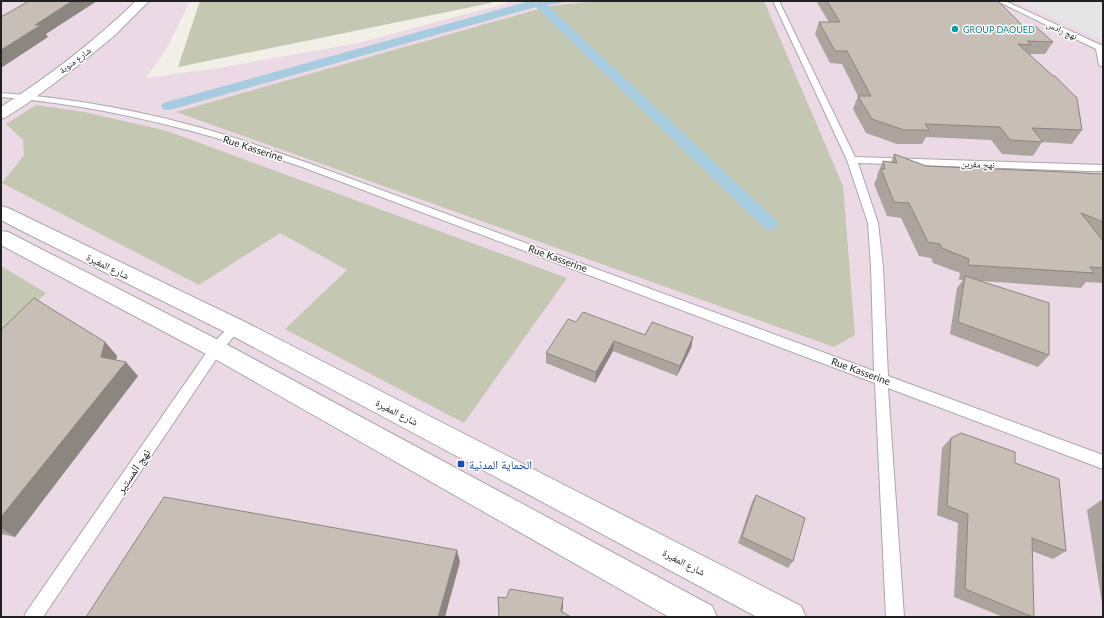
<svg xmlns="http://www.w3.org/2000/svg" width="1104" height="618" font-family="Lato,'Noto Naskh Arabic',sans-serif">
<style>
.industrial{fill:#ebd9e5}
.construction{fill:#c4c7b2}
.parking{fill:#e5e5e5}
.lines{fill:none;stroke-linecap:round;stroke-linejoin:round}
.canal{fill:#a7cce0;fill-rule:evenodd}
.lane-casing{stroke:#a8a8a8;stroke-width:2}
.street-casing{stroke:#a8a8a8;stroke-width:2}
.lane{fill:#fff;fill-rule:evenodd}
.street{fill:#fff;fill-rule:evenodd}
.wall{fill:#aba49d}
.shaded-wall{fill:#8b867f}
.building{fill:#c7bfb6;stroke:#8b867f}
.culture-dot{fill:#0f9aa8;stroke:#fff;stroke-width:1.5}
.transit-dot{fill:#1a4fb4;stroke:#fff;stroke-width:1.5}
.labels{text-anchor:middle;dominant-baseline:central;stroke-width:3;stroke-linejoin:round;paint-order:stroke}
.far-culture-label{font-size:9px;fill:#0d838f;stroke:#fff;text-anchor:start}
.far-street-label{font-size:9px;fill:#212121;stroke:#fff}
.street-label{font-size:10px;fill:#212121;stroke:#fff}
.near-transit-label{font-size:12px;fill:#164399;stroke:#fff;text-anchor:start}
.near-street-label{font-size:12px;fill:#212121;stroke:#fff}
</style>
<rect width="100%" height="100%" fill="#f2efe7"/>
<path class="industrial" d="M1,1H190L167,48L146,78L218,68L358,43L507,3V1H1103V617H1Z"/>
<g class="construction">
<path d="M200,1H492L491,3L178,67Z"/>
<path d="M597,1H764L843,186L855,335L834,347L176,112L549,6Z"/>
<path d="M36,105L84,112L167,131L567,278L464,423L285,329L347,270L280,233L199,285L2,183L24,155L23,140L6,124Z"/>
<path d="M1,266L46,293L1,337Z"/>
</g>
<path class="parking" d="M1016,1H1103V41Z"/>
<g class="lines">
<path class="canal" d="M530,1H563L561,3L547,5L776,220L779,224L776,228L770,230L764,228L536,7L173,109L168,110L163,109L161,106L163,103Z"/>
<defs>
<g id="lane">
<path d="M773,1H779L855,157L1103,165V171H1087L858,163L878,223L883,267L888,376L1103,455V469L888,388L904,617H886L875,383L302,167C272,157 243,146 213,137C143,117 73,103 1,97V93C75,98 148,112 219,133C249,142 279,153 308,163L874,371L871,267L868,223L847,160Z"/>
<path d="M997,1H1005L1103,46V67L1099,65L1096,49Z"/>
<path d="M235,322L239,324L241,327L239,330L221,352L43,617H24L27,611L211,346L231,324Z"/>
</g>
<g id="street">
<path d="M136,1H149L115,35L80,64L25,105L6,117L1,119V107C49,76 95,41 136,1Z"/>
<path d="M1,206L8,208L243,321L801,606L806,617H757L227,333L20,230L1,220Z"/>
<path d="M1,231L8,232L224,343L712,606L717,617H669L208,355L1,245Z"/>
</g>
</defs>
<use href="#lane" class="lane-casing"/>
<use href="#street" class="street-casing"/>
<use href="#lane" class="lane"/>
<use href="#street" class="street"/>
</g>
<g class="wall">
<path d="M816,1H994L1023,26L1053,42L1045,54H1028L1082,130L1072,144L1042,142L1033,156L1002,154L991,140L926,137L922,144H897L866,133L853,109L858,96L842,64L830,63L815,34L819,22H829Z"/>
<path d="M894,154L926,166L1103,174V283L1086,282L1081,288L981,281L1049,355L1038,367L950,334L957,288L963,280H959L960,273L933,263L931,258L919,256L901,218L887,216L874,184L877,178V175L883,161L891,162Z"/>
<path d="M576,322L645,335L693,337L691,348L677,376L613,351L595,383L546,363V353Z"/>
<path d="M1,330L105,342L117,356L116,360L138,376L15,537L1,534Z"/>
<path d="M951,438L1015,463L1066,551L1053,559L1032,551L1033,617H1003L954,597L958,523L937,515L942,448Z"/>
<path d="M756,495L793,561L788,568L738,543L752,502Z"/>
<path d="M1103,499V610L1087,510Z"/>
</g>
<g class="shaded-wall">
<path d="M72,1H97L46,34L48,37L1,68V50L35,25Z"/>
<path d="M693,337L691,348L677,376L680,366Z"/>
<path d="M614,341L613,351L595,383L596,372Z"/>
<path d="M105,342L117,356L113,372L101,357Z"/>
<path d="M126,362L138,376L15,537L1,528V517Z"/>
<path d="M457,550L460,562L445,617H438Z"/>
<path d="M563,598V608L561,617V611Z"/>
</g>
<g class="building">
<path d="M29,1H72L35,25H41L1,50V17Z"/>
<path d="M827,1H998L1023,26H1035L1053,42L1027,41L1031,45L1018,44L1053,76H1055L1077,98L1082,130L1032,128L1043,142L1010,140L1000,127L925,124L929,130H904L872,119L858,96H871L847,51H835L819,22H840Z"/>
<path d="M894,154L926,166L1065,172L1103,174V222L1081,213L1103,241V268L1090,267L1094,273L968,265L969,259L942,248L940,244L928,242L909,203L894,202L881,169H885L883,161L897,163Z"/>
<path d="M965,276L1049,303V355L958,322Z"/>
<path d="M34,298L105,342L101,357L126,362L1,517V330Z"/>
<path d="M583,312L645,335L652,322L693,337L680,366L614,341L596,372L546,353L568,319L576,322Z"/>
<path d="M961,433L1015,452V463L1059,479L1066,551L1032,538L1034,617H1033L965,589L968,514L947,506L951,438Z"/>
<path d="M756,495L805,518L793,561L742,537Z"/>
<path d="M164,497L457,550L438,617H86Z"/>
<path d="M510,589L563,598L561,611L571,617H499L498,597L506,598Z"/>
</g>
<circle class="culture-dot" cx="955" cy="29" r="4"/>
<rect class="transit-dot" x="457" y="460" width="8" height="8" rx="2"/>
<g class="labels">
<g class="far-culture-label">
<text x="963" y="29">GROUP DAOUED</text>
</g>
<g class="far-street-label">
<text transform="translate(1062 30) rotate(25)">نهج رادس</text>
<text transform="translate(75 60) rotate(-37)">شارع منوبة</text>
<text transform="translate(978 164) rotate(2)">نهج مقرين</text>
</g>
<g class="street-label">
<text transform="translate(253 148) rotate(18)">Rue Kasserine</text>
<text transform="translate(558 258) rotate(20)">Rue Kasserine</text>
<text transform="translate(108 266) rotate(26)">شارع المغيرة</text>
<text transform="translate(861 371) rotate(20)">Rue Kasserine</text>
<text transform="translate(397 412) rotate(27)">شارع المغيرة</text>
<text transform="translate(684 562) rotate(27)">شارع المغيرة</text>
</g>
<g class="near-transit-label">
<text x="469" y="464">الحماية المدنية</text>
</g>
<g class="near-street-label">
<text transform="translate(133 471) rotate(-56)">نهج المستير</text>
</g>
</g>
<rect width="1104" height="618" fill="none" stroke="#212121" stroke-width="4"/>
</svg>
